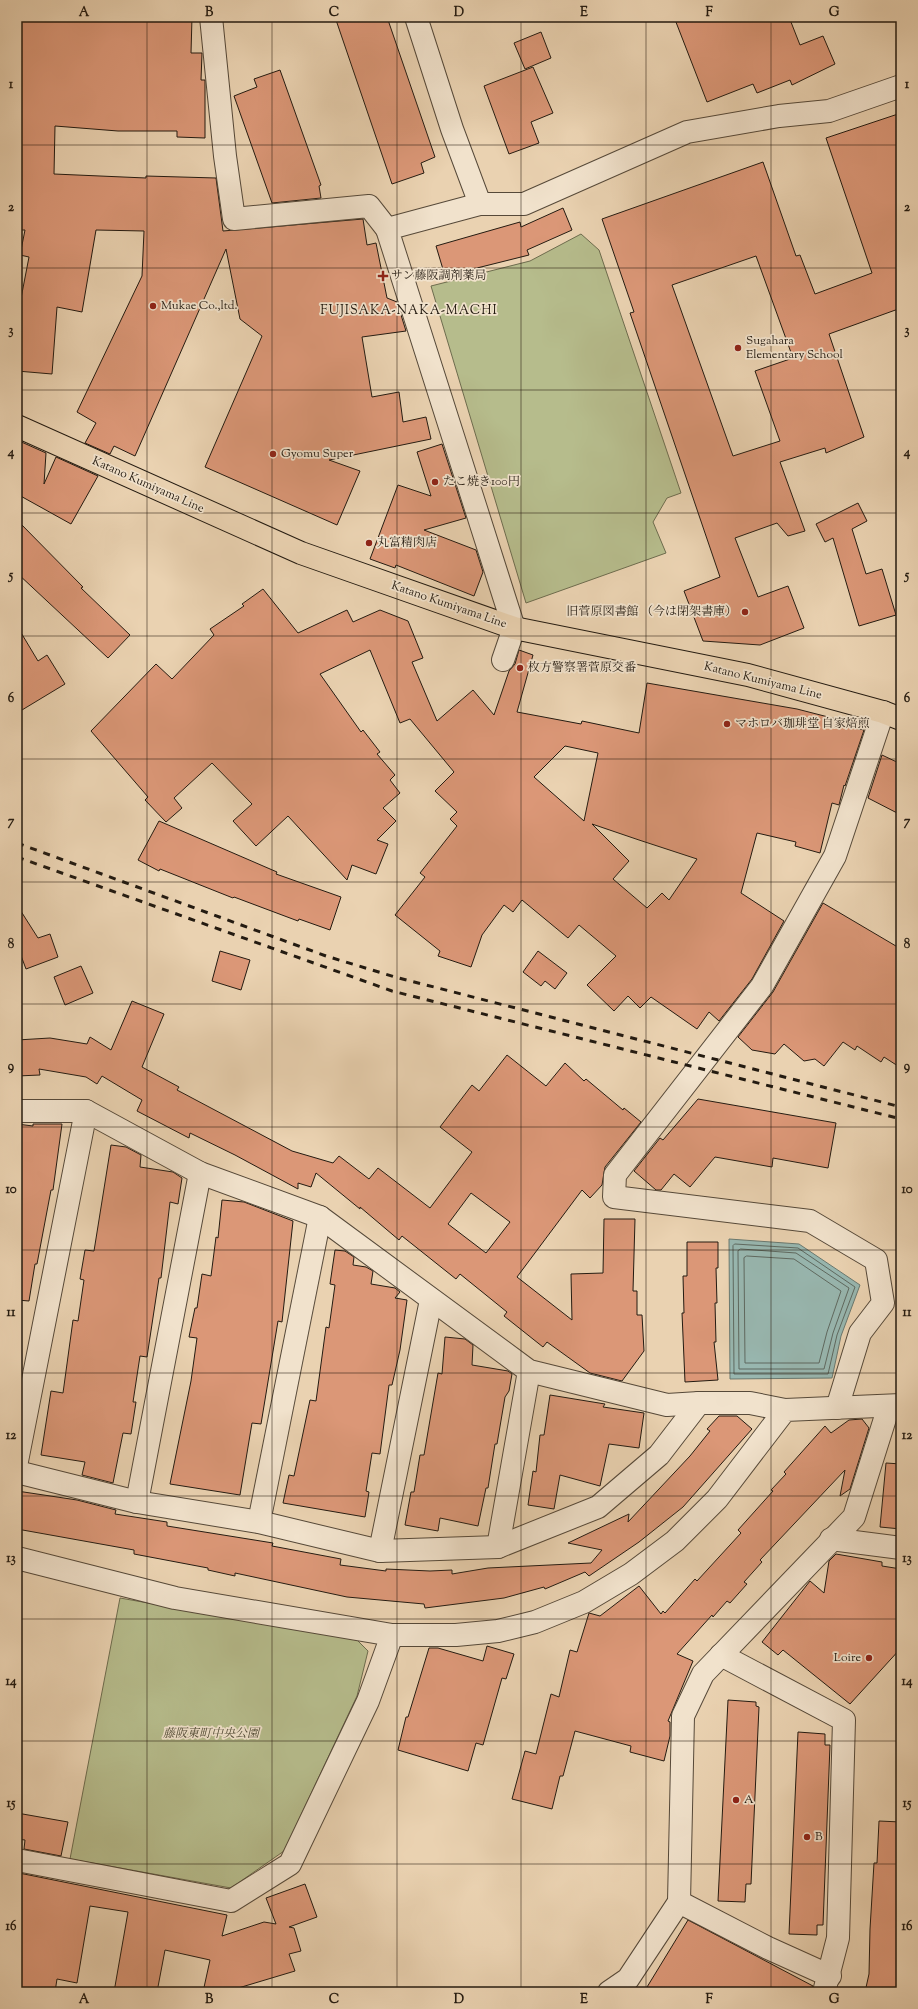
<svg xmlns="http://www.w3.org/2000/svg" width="918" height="2009" font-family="'Sorts Mill Goudy','Noto Serif JP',serif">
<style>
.green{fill:#b6bc8c;stroke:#6d6c4e}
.water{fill:#98b7b0;stroke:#6a7970}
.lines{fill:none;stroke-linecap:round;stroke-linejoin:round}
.shore{stroke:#5e6960;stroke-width:1}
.building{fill:#db9777;stroke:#241b11;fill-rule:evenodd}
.minor-casing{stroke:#564939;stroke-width:24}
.major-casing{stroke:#241b11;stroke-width:24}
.minor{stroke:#f1e2cc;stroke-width:22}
.major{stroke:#ead2b1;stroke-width:22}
.rail{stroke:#241b11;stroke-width:3;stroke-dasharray:7 7;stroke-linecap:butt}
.grid{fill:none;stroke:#241b11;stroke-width:1;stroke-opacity:0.55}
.poi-dot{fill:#8f2418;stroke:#f1e2cc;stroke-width:1.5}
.labels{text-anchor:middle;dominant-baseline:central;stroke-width:3.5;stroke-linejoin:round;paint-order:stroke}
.poi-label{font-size:12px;fill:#241b11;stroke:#f1e2cc;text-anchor:start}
.street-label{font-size:12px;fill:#241b11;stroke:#f1e2cc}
.park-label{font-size:12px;font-style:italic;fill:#504b36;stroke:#f1e2cc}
.neighbourhood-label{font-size:13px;letter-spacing:1px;fill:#241b11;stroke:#f1e2cc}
.neatline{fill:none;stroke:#241b11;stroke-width:1.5}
.grid-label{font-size:13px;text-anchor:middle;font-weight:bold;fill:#241b11}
</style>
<rect width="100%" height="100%" fill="#ead2b1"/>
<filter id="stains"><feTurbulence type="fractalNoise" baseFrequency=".005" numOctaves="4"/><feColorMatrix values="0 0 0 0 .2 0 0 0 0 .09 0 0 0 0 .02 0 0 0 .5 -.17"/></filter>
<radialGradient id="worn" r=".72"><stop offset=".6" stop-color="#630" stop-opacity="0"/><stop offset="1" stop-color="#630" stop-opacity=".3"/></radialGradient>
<g class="green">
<path d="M581,234L599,250L681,493L667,498L653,522L666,553L526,603L431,286L530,261Z"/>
<path d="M120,1598L357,1640L368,1651L357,1696L284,1851L231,1888L70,1859Z"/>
</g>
<path class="water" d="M729,1239L799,1244L860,1285L841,1336L832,1378L730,1379Z"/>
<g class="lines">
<g class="shore">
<path d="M735,1244L798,1248L855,1287L837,1335L828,1374H734L733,1246Z"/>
<path d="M741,1249L796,1253L849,1288L833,1333L824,1369H739L738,1251Z"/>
<path d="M747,1256L794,1259L841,1291L827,1332L819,1363H745L744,1258Z"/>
</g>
</g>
<g class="building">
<path d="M17,17H192L191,53H202L201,80H205V138L177,137V131H118L55,126L54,174L146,178V176L216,178L223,231L363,219L367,245L376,243L387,298L397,302L406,331L362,337L372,397L399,392L403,422L426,417L431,439L329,460L360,471L337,525L205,467L262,336L240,319L226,249L135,456L114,446L110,454L85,443L96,423L77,412L142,276L144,231L96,230L82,312L57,307L52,374L17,371V319L29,257L20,255L25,230H19V222H17Z"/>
<path d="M335,17H387L435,157L421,163L424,173L392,184Z"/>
<path d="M674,17H789L800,45L823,36L835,64L792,85L790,80L757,93L753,84L707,102Z"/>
<path d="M541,32L551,58L525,69L514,43Z"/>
<path d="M533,67L553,113L531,122L539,143L509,154L484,86Z"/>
<path d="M280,70L321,185L319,186L321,198L272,203L234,96L257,87L254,79Z"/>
<path d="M901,113V308L829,334L864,437L826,453L825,448L780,462L805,531L788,536L777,523L735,538L758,597L788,586L804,628L760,645L703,641L684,591L720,577L630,313L634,312L602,219L763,162L796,256L800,255L815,294L872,273L826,138ZM756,256L793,358L755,371L780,441L733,456L672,285Z"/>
<path d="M563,208L572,230L527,250L529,255L445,276L436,246L520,222L521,227Z"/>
<path d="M17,440L46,453L44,484L56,457L98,476L71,524L17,494Z"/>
<path d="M442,444L466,518L424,530L476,550L483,572L474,596L396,565L395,568L370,559L398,485L431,496L417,452Z"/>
<path d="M858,503L867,521L852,529L866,574L882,569L896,615L859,626L833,538L825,542L816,524Z"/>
<path d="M17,520L83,587L81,588L130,635L108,658L17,573Z"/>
<path d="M263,589L298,633L347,610L353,622L380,610L408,621L423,658L412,662L437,721L473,690L494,715L509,671L515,664L519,650L533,655L517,712L581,724L582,721L639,733L647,683L797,709L836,719L835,724L864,730L845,786L844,785L839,805L832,803L820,853L795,846L796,842L757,833L741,893L784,921L752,979L719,1021L709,1012L697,1029L651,997L640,1008L628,996L614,1011L587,985L616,956L579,925L568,938L522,900L513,912L504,905L482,935L471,967L438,956L440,951L395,915L425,877L420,873L457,826L450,819L457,812L435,791L454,772L410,719L400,723L370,650L320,674L361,732L363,730L380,752L377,754L395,775L390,780L400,793L383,808L396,821L377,840L388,844L376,874L352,865L347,880L288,816L256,846L233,821L252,804L212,763L174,798L182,808L166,822L145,800L148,797L91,731L156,664L172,679L214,635L210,629L244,606L242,604ZM565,746L598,753L584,821L534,777ZM592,824L639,840L697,859L669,900L662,893L647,908L613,879L629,861Z"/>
<path d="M17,626L38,661L47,655L65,684L17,713Z"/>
<path d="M882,755L901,764V815L868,798Z"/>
<path d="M159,821L277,872L276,874L341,897L330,930L299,919L298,921L234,897L233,898L160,869L159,871L138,860Z"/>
<path d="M823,903L901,949V1068L884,1057L881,1062L857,1046L855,1050L843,1042L824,1066L815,1059L804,1061L784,1044L775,1054L752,1050L738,1037L773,992Z"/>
<path d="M17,905L38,938L50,934L58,957L26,969L17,945Z"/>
<path d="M220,951L250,960L241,990L212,981Z"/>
<path d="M538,951L567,973L555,989L545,981L541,986L523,972Z"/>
<path d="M81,966L93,993L65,1005L54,977Z"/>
<path d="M132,1001L164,1014L142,1067L179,1087L177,1090L292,1151L333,1163L339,1156L369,1179L378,1168L430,1208L472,1152L440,1127L472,1085L479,1091L507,1055L546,1086L565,1063L584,1081L586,1079L623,1110L624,1108L641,1122L605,1167L602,1185L590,1198L582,1190L517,1277L572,1320L571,1274L603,1273L604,1219H635L633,1291H637V1315H642L644,1351L622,1381L590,1373L547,1342L543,1347L504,1316L507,1312L460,1274L456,1279L402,1236L399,1240L360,1207V1209L316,1173L311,1187L298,1183V1189L235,1155L190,1133L189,1138L137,1111L142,1100L102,1076L97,1084L86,1077L39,1069L40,1075L17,1076V1040L50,1038L87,1044L90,1037L111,1050ZM471,1193L510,1222L486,1253L448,1224Z"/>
<path d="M698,1099L836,1123L828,1168L773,1158L772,1167L715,1157L690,1187L674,1174L661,1190H656L634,1171L660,1138L663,1140Z"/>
<path d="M17,1124L33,1126V1124H62L53,1190H51L37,1264H35L29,1301L17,1300Z"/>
<path d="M111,1145L126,1147L141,1155L140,1167L173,1172L182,1178L178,1204L170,1202L161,1278H159L147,1357L140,1356L133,1402H136L131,1434L123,1433L113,1483L82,1475L85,1462L41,1455L51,1391L63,1393L73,1320L78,1321L84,1280L80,1279L85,1250L94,1251Z"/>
<path d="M222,1200L244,1202L293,1221L282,1322L278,1321L261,1424L252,1423L240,1495L170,1484L191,1381L197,1338L189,1337L195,1308H197L202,1274L211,1276L216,1237L218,1238Z"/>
<path d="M687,1242H718V1268H716L717,1303H715L716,1342H714L718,1380L685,1382L682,1313H684L683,1276H687Z"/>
<path d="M335,1250L345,1251L354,1257L353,1265L366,1267L373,1271L371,1284L395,1288L400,1292L395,1298L407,1300L400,1350L392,1385H389L380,1454L372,1453L366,1491L369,1492L365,1517L283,1503L289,1475L294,1476L310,1400L316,1401L326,1327L329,1328L335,1285L330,1284Z"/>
<path d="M445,1337L465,1339L473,1345L472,1365L508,1371L512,1374L509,1391L505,1397L497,1444H495L488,1488H486L478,1526L440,1518L438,1531L405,1525L411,1492H414L420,1455H424L438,1373L442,1374Z"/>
<path d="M550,1395L605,1404L603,1407L644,1413L639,1448L609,1444L600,1486L560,1475L554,1509L528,1505L533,1471L536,1472L540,1435H544Z"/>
<path d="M719,1416H737L752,1429L683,1507L639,1542L589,1576L585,1572L545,1589L544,1587L504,1598L425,1608L424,1604L347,1597L235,1573V1576L208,1570V1568L134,1554V1550L17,1529V1491L77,1500L116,1510L115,1514L167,1522V1526L273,1543L272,1546L341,1559L340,1565L386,1571V1569L430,1571L452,1570V1574L488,1568L591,1563L602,1550L568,1543L629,1514L628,1522L690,1456L710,1431L707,1429Z"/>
<path d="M862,1419L869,1428L850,1489L840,1496L845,1470L760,1560L762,1562L744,1582L747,1584L730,1603L727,1601L713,1617L712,1615L677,1654L693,1661L668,1721L670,1722V1736L664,1761L630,1752L631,1746L575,1731L563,1776H560L552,1809L512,1799L525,1751L536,1754L551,1694L559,1697L570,1650L577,1652L589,1613L600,1616L639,1586L661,1614L663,1611L665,1613L695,1579L697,1581L741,1533L738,1530L773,1491L771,1490L786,1474L784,1472L825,1426L831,1433L849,1420Z"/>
<path d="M886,1463L901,1464V1529L880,1527Z"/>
<path d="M836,1554L882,1562V1566L901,1569V1648L850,1704L783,1650L778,1655L762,1642L810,1581L824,1593L829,1561Z"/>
<path d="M487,1646L514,1654L506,1679L502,1678L483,1745L476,1743L468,1771L398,1750L406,1717H408L429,1648H438L483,1661Z"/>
<path d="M728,1700L756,1702V1706L759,1707L751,1884H746L745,1902L718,1901Z"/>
<path d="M798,1732L825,1734V1745H830L823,1925H817V1935L789,1934Z"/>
<path d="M17,1813L68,1822L61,1856L24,1849L25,1840L17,1839Z"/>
<path d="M879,1821L901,1822V1968L895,1992H865L869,1974L870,1929L874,1863H877Z"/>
<path d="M19,1873L227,1915L222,1936L264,1922L276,1924L266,1898L305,1884L317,1917L289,1927L294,1928L301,1951L289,1954L295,1971L225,1992H203L210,1960L165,1950L157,1992H114L128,1912L90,1906L77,1983L57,1979L55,1992H17V1887Z"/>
<path d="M688,1920L813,1986L812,1992H644Z"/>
</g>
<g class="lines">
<defs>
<g id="minor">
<path d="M211,17L225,156L234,219L369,206L387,229"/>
<path d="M416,17L452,129L480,204"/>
<path d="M503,660L514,628L387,229L480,204H524L687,132L779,116L829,111L901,86"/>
<path d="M17,1111H86L200,1173L320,1217L529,1371L667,1405L699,1403H750L785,1410"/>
<path d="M837,1408L860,1333L883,1303L876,1260L810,1221L614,1197L615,1175L762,986L835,856L883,712"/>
<path d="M17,1461L86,1111"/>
<path d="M17,1472L137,1502L259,1522L380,1551L498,1547L598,1507L659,1455L699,1403"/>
<path d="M137,1502L200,1173"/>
<path d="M259,1522L320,1217"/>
<path d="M831,1539L901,1548"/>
<path d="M498,1547L529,1371"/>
<path d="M380,1551L431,1300"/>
<path d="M17,1558L175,1598L392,1635H456L498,1631L535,1622L584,1602L631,1574L675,1541L717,1499L785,1410L901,1405"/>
<path d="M721,1655L844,1720L838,1938L824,1992"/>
<path d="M17,1860L231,1901L290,1864L368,1701L392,1635"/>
<path d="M679,1902L768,1948L830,1976"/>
<path d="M609,1992L628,1979L679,1902L683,1716L703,1674L854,1517L889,1406"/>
</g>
<path id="major" d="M17,426L301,553L514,628L748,675L883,712L901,719"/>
</defs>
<use href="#minor" class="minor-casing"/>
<use href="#major" class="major-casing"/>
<use href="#minor" class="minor"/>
<use href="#major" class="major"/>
<g class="rail">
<path d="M17,843L326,956L395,977L901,1107"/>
<path d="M17,857L392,991L901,1119"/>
</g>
</g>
<path class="grid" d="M147,17V1992M272,17V1992M397,17V1992M521,17V1992M646,17V1992M771,17V1992M17,145H901M17,268H901M17,390H901M17,513H901M17,636H901M17,759H901M17,882H901M17,1004H901M17,1127H901M17,1250H901M17,1373H901M17,1496H901M17,1619H901M17,1741H901M17,1864H901"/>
<g class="poi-dot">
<path d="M381 270h4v4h4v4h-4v4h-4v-4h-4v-4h4z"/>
<circle cx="153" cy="306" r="4"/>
<circle cx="738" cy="348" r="4"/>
<circle cx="273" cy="454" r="4"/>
<circle cx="435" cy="482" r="4"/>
<circle cx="369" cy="543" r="4"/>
<circle cx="745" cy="612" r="4"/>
<circle cx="520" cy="668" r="4"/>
<circle cx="727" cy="724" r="4"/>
<circle cx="869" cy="1658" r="4"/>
<circle cx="736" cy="1800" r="4"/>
<circle cx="807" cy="1837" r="4"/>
</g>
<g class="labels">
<g class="poi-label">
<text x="391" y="276">サン藤阪調剤薬局</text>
<text x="161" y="306">Mukae Co.,ltd.</text>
<text x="746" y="341">Sugahara<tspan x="746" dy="14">Elementary School</tspan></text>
<text x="281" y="454">Gyomu Super</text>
<text x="443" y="482">たこ焼き100円</text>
<text x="377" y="543">丸富精肉店</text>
<text x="737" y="612" text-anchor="end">旧菅原図書館 （今は閉架書庫）</text>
<text x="528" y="668">枚方警察署菅原交番</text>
<text x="735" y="724">マホロバ珈琲堂 自家焙煎</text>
<text x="861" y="1658" text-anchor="end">Loire</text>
<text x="744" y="1800">A</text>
<text x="815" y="1837">B</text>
</g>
<g class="street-label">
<text transform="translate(148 485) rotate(24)">Katano Kumiyama Line</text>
<text transform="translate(449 605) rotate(19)">Katano Kumiyama Line</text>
<text transform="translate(763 681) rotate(14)">Katano Kumiyama Line</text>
</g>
<g class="park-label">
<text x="211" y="1734">藤阪東町中央公園</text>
</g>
<g class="neighbourhood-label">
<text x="409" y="311">FUJISAKA-NAKA-MACHI</text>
</g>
</g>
<rect width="918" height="2009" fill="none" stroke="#ead2b1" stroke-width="44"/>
<rect x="22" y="22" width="874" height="1965" class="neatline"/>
<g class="grid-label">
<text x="84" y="16">A</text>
<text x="209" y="16">B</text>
<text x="334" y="16">C</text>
<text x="459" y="16">D</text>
<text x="584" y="16">E</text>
<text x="709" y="16">F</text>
<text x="834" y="16">G</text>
<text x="11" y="88">1</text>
<text x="907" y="88">1</text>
<text x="11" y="211">2</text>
<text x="907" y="211">2</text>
<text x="11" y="334">3</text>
<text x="907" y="334">3</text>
<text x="11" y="456">4</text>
<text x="907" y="456">4</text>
<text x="11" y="579">5</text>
<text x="907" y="579">5</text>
<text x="11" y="702">6</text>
<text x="907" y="702">6</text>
<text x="11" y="825">7</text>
<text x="907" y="825">7</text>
<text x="11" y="948">8</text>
<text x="907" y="948">8</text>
<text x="11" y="1070">9</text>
<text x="907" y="1070">9</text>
<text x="11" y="1193">10</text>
<text x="907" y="1193">10</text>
<text x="11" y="1316">11</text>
<text x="907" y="1316">11</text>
<text x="11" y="1439">12</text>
<text x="907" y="1439">12</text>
<text x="11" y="1562">13</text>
<text x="907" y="1562">13</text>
<text x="11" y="1685">14</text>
<text x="907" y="1685">14</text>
<text x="11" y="1807">15</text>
<text x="907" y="1807">15</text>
<text x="11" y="1930">16</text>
<text x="907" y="1930">16</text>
<text x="84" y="2003">A</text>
<text x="209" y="2003">B</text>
<text x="334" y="2003">C</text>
<text x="459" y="2003">D</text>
<text x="584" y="2003">E</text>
<text x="709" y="2003">F</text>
<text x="834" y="2003">G</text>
</g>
<rect width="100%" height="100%" filter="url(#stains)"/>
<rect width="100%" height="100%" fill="url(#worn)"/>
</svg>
